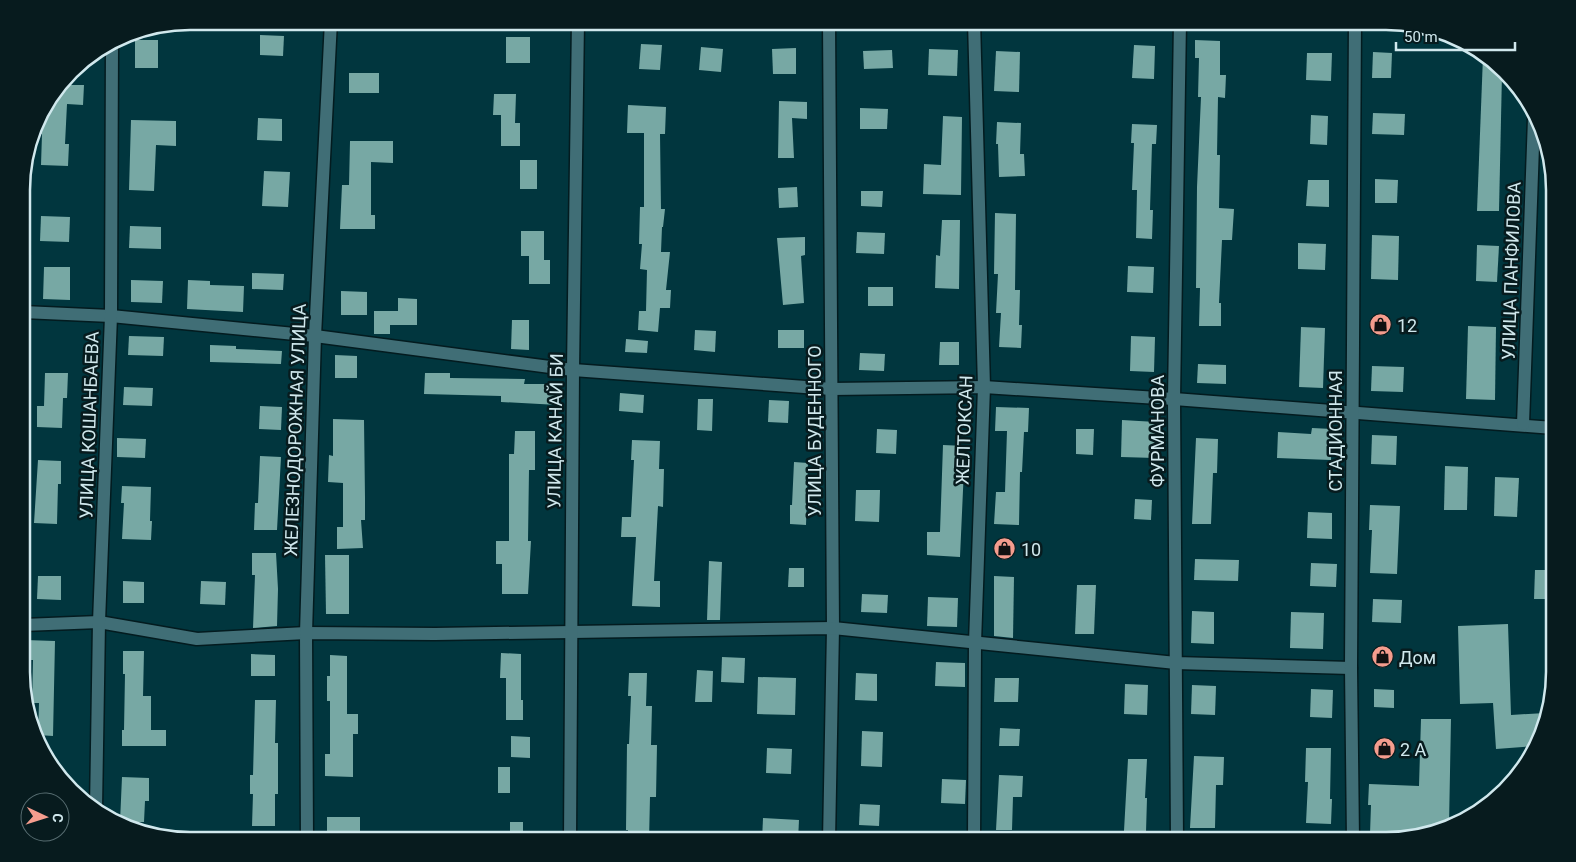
<svg xmlns="http://www.w3.org/2000/svg" width="1576" height="862" font-family="Roboto,sans-serif">
<style>
.building{fill:#77a8a4}
.lines{fill:none;stroke-linecap:round;stroke-linejoin:round}
.minor-casing{stroke:#031b1f;stroke-width:15}
.minor{stroke:#406e76;stroke-width:12}
.labels{text-anchor:middle;dominant-baseline:central;stroke-width:5;stroke-linejoin:round;paint-order:stroke}
.street-label{font-size:18px;fill:#d0e8ed;stroke:#071b1e}
.poi-label{font-size:18px;fill:#d0e8ed;stroke:#071b1e;text-anchor:start}
.rim{fill:none;stroke:#d0e8ed;stroke-width:2.5}
</style>
<rect width="100%" height="100%" fill="#01363e"/>
<g class="building">
<path d="M260,35L284,36L283,56L260,55Z"/>
<rect x="506" y="37" width="24" height="26"/>
<rect x="135" y="40" width="23" height="28"/>
<path d="M1195,40L1220,41V75H1226L1225,98L1218,97L1217,155H1220L1219,208L1234,209L1232,240H1222L1219,303H1221V326H1199L1200,288H1196L1197,187L1201,97H1198L1199,58H1195Z"/>
<path d="M641,44L662,45L660,70L639,69Z"/>
<path d="M1134,45L1155,46L1154,79L1132,78Z"/>
<path d="M701,47L723,49L721,72L699,70Z"/>
<path d="M796,48V74H773L772,49Z"/>
<path d="M929,49L958,50L957,76L928,75Z"/>
<path d="M892,50L893,68L864,69L863,51Z"/>
<path d="M996,51L1020,52L1019,92L994,91Z"/>
<path d="M1373,52L1392,53L1391,78H1372Z"/>
<path d="M1307,53H1332L1331,81L1306,80Z"/>
<path d="M1483,56L1502,73L1499,211H1477Z"/>
<rect x="349" y="73" width="30" height="20"/>
<path d="M62,85H84L83,105L67,104L65,144H69L68,166L41,165L42,134H39L40,114Z"/>
<path d="M494,94H516L515,123H520V146H501V115H493Z"/>
<path d="M779,101L807,102V119L792,118L794,158H778Z"/>
<path d="M628,105L666,107L665,134H660L661,209H665L663,227H662L661,252H670L666,290H671L670,308H660L658,332L638,330L639,311H646L647,270L640,269L642,244H639L640,207H644V133H627Z"/>
<path d="M860,108L888,109L887,129H860Z"/>
<path d="M1373,113L1405,114L1404,135L1372,134Z"/>
<path d="M1311,115L1328,116L1327,145L1310,144Z"/>
<path d="M943,116L962,117L961,195L923,194L924,164L941,165Z"/>
<path d="M258,118L282,119V141L257,140Z"/>
<path d="M131,120L176,121V146L156,145L154,191L129,190Z"/>
<path d="M997,122L1021,123L1020,154H1024L1025,176L999,177L998,144H996Z"/>
<path d="M1132,124L1157,125L1156,144H1152L1150,210H1153L1152,239L1136,238L1137,190H1132L1134,143H1131Z"/>
<path d="M350,141H393V163L371,162V215H375V229H340L342,185H349Z"/>
<rect x="520" y="160" width="17" height="29"/>
<path d="M264,171L290,172L288,207L262,206Z"/>
<path d="M1375,179L1398,180L1397,203H1375Z"/>
<path d="M1308,180H1329V207L1306,206Z"/>
<path d="M797,187L798,207L779,208L778,188Z"/>
<path d="M861,191H883L882,207L861,206Z"/>
<path d="M995,213L1016,214L1015,290H1020L1019,325H1022L1021,348L999,347L1001,313H996L998,274H994Z"/>
<path d="M41,216L70,217L69,242L40,241Z"/>
<path d="M942,220H960L959,289L935,288L936,255L940,256Z"/>
<path d="M130,226L161,227V249L129,248Z"/>
<path d="M521,231H544V260H550V284H529V256H521Z"/>
<path d="M857,232L885,233L884,254L856,253Z"/>
<path d="M1372,235L1399,236L1398,280L1371,279Z"/>
<path d="M805,237V255L801,256L804,303L783,305L777,238Z"/>
<path d="M1298,243L1326,244L1325,270L1298,269Z"/>
<path d="M1477,245L1499,246L1497,282L1476,281Z"/>
<path d="M1128,266L1154,267L1153,293L1127,292Z"/>
<path d="M44,267H70V300L43,299Z"/>
<path d="M252,273L284,274L283,290L252,289Z"/>
<path d="M131,280L163,281L162,303L131,302Z"/>
<path d="M188,280L210,281V285L244,286L243,312L187,309Z"/>
<rect x="868" y="287" width="25" height="19"/>
<path d="M341,291L367,292V315H341Z"/>
<path d="M398,298L417,299V325H390V334H374V311H398Z"/>
<path d="M512,320H529V350L511,349Z"/>
<path d="M1468,326L1496,327L1495,400L1466,399Z"/>
<path d="M1301,327L1325,328L1323,388L1299,387Z"/>
<path d="M695,330L716,331L715,352L694,350Z"/>
<rect x="778" y="330" width="26" height="18"/>
<path d="M129,336L164,337L163,356L128,355Z"/>
<path d="M1131,336L1155,337L1154,372L1130,371Z"/>
<path d="M626,339L648,341L647,353L625,352Z"/>
<path d="M940,342H959V365H939Z"/>
<path d="M210,345L236,346V349L282,351L281,364L210,362Z"/>
<path d="M860,353L885,354L884,371L859,370Z"/>
<path d="M335,355L357,356V378H335Z"/>
<path d="M1198,364L1226,365V384L1197,383Z"/>
<path d="M1372,366L1404,367L1403,392L1371,391Z"/>
<path d="M45,373H68L67,398H63L62,428L37,427V406H44Z"/>
<path d="M425,373H450V378L525,379L524,384H558V405L501,402V396L424,394Z"/>
<path d="M124,387L153,388L152,406L123,405Z"/>
<path d="M620,393L644,395L643,413L619,411Z"/>
<path d="M698,399H713L712,431L697,430Z"/>
<path d="M769,400L789,401L788,423L768,422Z"/>
<path d="M260,406L282,407L281,430L259,429Z"/>
<path d="M996,407L1029,408L1028,432H1024L1022,472H1020L1019,525L994,524L996,492H1005L1007,431H995Z"/>
<path d="M333,419L364,420L365,498V520H361L363,548L337,549V527H343V483L328,482L329,455L333,456Z"/>
<path d="M1122,420L1156,422L1155,458L1121,457Z"/>
<path d="M1312,428L1332,429L1331,460L1277,458L1278,432L1311,434Z"/>
<path d="M877,429L897,430L896,454L876,453Z"/>
<path d="M1076,429H1094L1093,455L1076,454Z"/>
<path d="M515,431H535V470H529L528,541H531L528,594H502V564H496V541H509V454H514Z"/>
<path d="M1372,435L1397,436L1396,465L1371,464Z"/>
<path d="M117,438L146,439L145,458L117,457Z"/>
<path d="M1196,438L1218,439L1217,473H1213L1211,524H1192Z"/>
<path d="M632,440L660,441L659,469H664L663,507L658,506L654,581H660V607L632,606L636,537H621L622,517H631L634,460H631Z"/>
<path d="M943,445L965,446L960,557L927,555V532H940Z"/>
<path d="M260,456L281,457L277,530H254L255,503H258Z"/>
<path d="M38,460L61,461V484H58L57,524L34,523Z"/>
<path d="M794,462L808,463L806,525L790,524V505H792Z"/>
<path d="M1445,466L1468,467L1467,510H1444Z"/>
<path d="M1495,477L1519,478L1517,517L1494,516Z"/>
<path d="M122,486L151,487L150,521H152L151,540L122,539L124,503H121Z"/>
<path d="M856,490H880L879,522L855,521Z"/>
<path d="M1135,499L1152,500L1151,520L1134,519Z"/>
<path d="M1370,505L1400,506L1397,574L1370,573L1372,530H1369Z"/>
<path d="M1308,512L1332,513V539L1307,538Z"/>
<path d="M252,553H276L278,589L277,626L253,628L255,575H252Z"/>
<path d="M325,555H349V614H326Z"/>
<path d="M1195,559L1239,560L1238,581L1194,580Z"/>
<path d="M709,561L722,562L720,620H707Z"/>
<path d="M1311,563L1337,564L1336,587L1310,586Z"/>
<path d="M789,568H804V587H788Z"/>
<path d="M1535,570H1554V599H1534Z"/>
<path d="M38,576H61V600L37,599Z"/>
<path d="M994,576L1014,577L1013,638L994,636Z"/>
<path d="M123,581L144,582V603H123Z"/>
<path d="M201,581L226,582L225,605L200,604Z"/>
<path d="M1077,585H1096L1094,634H1075Z"/>
<path d="M862,594L888,595L887,613L861,612Z"/>
<path d="M928,597L958,598L957,627L927,626Z"/>
<path d="M1373,599L1402,600L1401,623L1372,622Z"/>
<path d="M1192,611L1214,612V644L1191,643Z"/>
<path d="M1291,612L1324,613L1323,649L1290,648Z"/>
<path d="M1508,624L1511,715L1545,713L1535,746L1496,749L1493,703L1460,704L1458,626Z"/>
<path d="M25,640L55,641L53,736L38,735L39,703H32L33,660H24Z"/>
<path d="M123,651H144L143,696H151V730H166V746H122V730H124L125,674H123Z"/>
<path d="M501,653L521,654V700H523V720H506V678H500Z"/>
<path d="M251,654L275,655V676H251Z"/>
<path d="M330,655L347,656V714H358V734H353V777L325,776V754H330V701H327V676H330Z"/>
<path d="M722,657L745,658L744,683L721,682Z"/>
<path d="M936,662L965,663V687L935,686Z"/>
<path d="M697,670L713,671L712,702H695Z"/>
<path d="M629,673H647L646,706H652L651,745H657L656,797H650L649,841H628V830H626L627,744H629L631,696H628Z"/>
<path d="M856,673L877,674V701L855,700Z"/>
<path d="M758,677L796,678L795,715L757,714Z"/>
<path d="M995,678H1019L1018,702H994Z"/>
<path d="M1125,684L1148,685L1147,715L1124,714Z"/>
<path d="M1192,685L1216,686L1215,715L1191,714Z"/>
<path d="M1311,689L1333,690L1332,718L1310,717Z"/>
<path d="M1374,689L1394,690V708L1374,707Z"/>
<path d="M255,700H276L275,743H278V794H275V826H252L253,794H250V775H253Z"/>
<path d="M1421,719H1451L1449,825L1413,835L1370,834L1371,805H1368L1369,784L1419,786Z"/>
<path d="M1000,728L1020,729L1019,746H999Z"/>
<path d="M862,731L883,732L882,767L861,766Z"/>
<path d="M511,736L530,737V758L511,757Z"/>
<path d="M767,748L792,749L791,774L766,773Z"/>
<path d="M1306,748H1331L1330,799H1332L1331,824L1306,823L1308,782H1305Z"/>
<path d="M1194,756L1224,757L1223,785H1216L1215,828H1190Z"/>
<path d="M1128,759H1147L1145,798H1147L1146,832L1124,831Z"/>
<rect x="498" y="767" width="12" height="26"/>
<path d="M999,775L1023,776L1022,797H1013L1012,830H996Z"/>
<path d="M122,777L149,778V801H145L144,822H120Z"/>
<path d="M942,779L966,780L965,804L941,803Z"/>
<path d="M860,804L880,805L879,826L859,825Z"/>
<rect x="327" y="817" width="33" height="24"/>
<path d="M763,818L799,820L798,841H762Z"/>
<rect x="510" y="822" width="13" height="19"/>
</g>
<g class="lines">
<defs>
<g id="minor">
<path d="M829,21L833,628L829,841"/>
<path d="M23,312L111,316L315,336L573,370L832,389L984,387L1174,399L1554,428"/>
<path d="M1523,424L1534,118"/>
<path d="M23,625L99,622L197,639L306,633L435,634L833,628L1176,663L1351,668"/>
<path d="M96,809L99,622L111,316L112,43"/>
<path d="M1177,840L1174,399L1180,21"/>
<path d="M1353,840L1351,668L1355,21"/>
<path d="M307,841L306,633L315,336L331,21"/>
<path d="M570,841L573,370L578,21"/>
<path d="M974,841L975,643L984,387L974,21"/>
</g>
</defs>
<use href="#minor" class="minor-casing"/>
<use href="#minor" class="minor"/>
</g>
<defs>
<symbol id="shop-disc" viewBox="-11 -11 22 22"><circle r="9.5" fill="#f59d8e" stroke="#071b1e"/><path d="M-5-2.5h2.3a2.7 3.5 0 0 1 5.4 0H5L5.5 6h-11ZM-1.5-2.5h3a1.5 2.3 0 0 0-3 0Z" fill="#111"/></symbol>
</defs>
<g fill-rule="evenodd">
<use href="#shop-disc" x="1368" y="312" width="25" height="25"/>
<use href="#shop-disc" x="992" y="536" width="25" height="25"/>
<use href="#shop-disc" x="1370" y="644" width="25" height="25"/>
<use href="#shop-disc" x="1372" y="736" width="25" height="25"/>
</g>
<g class="labels">
<g class="street-label">
<text transform="translate(1511 271) rotate(-88)">УЛИЦА ПАНФИЛОВА</text>
<text transform="translate(89 425) rotate(-88)">УЛИЦА КОШАНБАЕВА</text>
<text transform="translate(295 430) rotate(-88)">ЖЕЛЕЗНОДОРОЖНАЯ УЛИЦА</text>
<text transform="translate(964 430) rotate(-88)">ЖЕЛТОКСАН</text>
<text transform="translate(555 431) rotate(-89)">УЛИЦА КАНАЙ БИ</text>
<text transform="translate(814 431) rotate(-90)">УЛИЦА БУДЕННОГО</text>
<text transform="translate(1157 431) rotate(-90)">ФУРМАНОВА</text>
<text transform="translate(1335 431) rotate(-90)">СТАДИОННАЯ</text>
</g>
<g class="poi-label">
<text x="1397" y="325">12</text>
<text x="1021" y="549">10</text>
<text x="1399" y="657">Дом</text>
<text x="1400" y="749">2 А</text>
</g>
</g>
<path d="M0 0H1576V862H0ZM190 30H1386A160 160 0 0 1 1546 190V672A160 160 0 0 1 1386 832H190A160 160 0 0 1 30 672V190A160 160 0 0 1 190 30Z" fill="#071b1e" fill-rule="evenodd"/>
<path class="rim" d="M190 30H1386A160 160 0 0 1 1546 190V672A160 160 0 0 1 1386 832H190A160 160 0 0 1 30 672V190A160 160 0 0 1 190 30Z"/>
<g transform="translate(45 817) rotate(94)"><circle r="24" fill="#071b1e" stroke="#576d71"/>
<path d="M0-4L9 19L0 12L-9 19Z" fill="#f59d8e"/>
<text y="-8" font-size="14" font-weight="bold" text-anchor="middle" fill="#d0e8ed">С</text>
</g>
<path d="M1396 42v8h119v-8" fill="none" stroke="#d0e8ed" stroke-width="2.5"/>
<text x="1404" y="42" font-size="15" fill="#d0e8ed" stroke="#071b1e" stroke-width="4" paint-order="stroke">50 m</text>
</svg>
